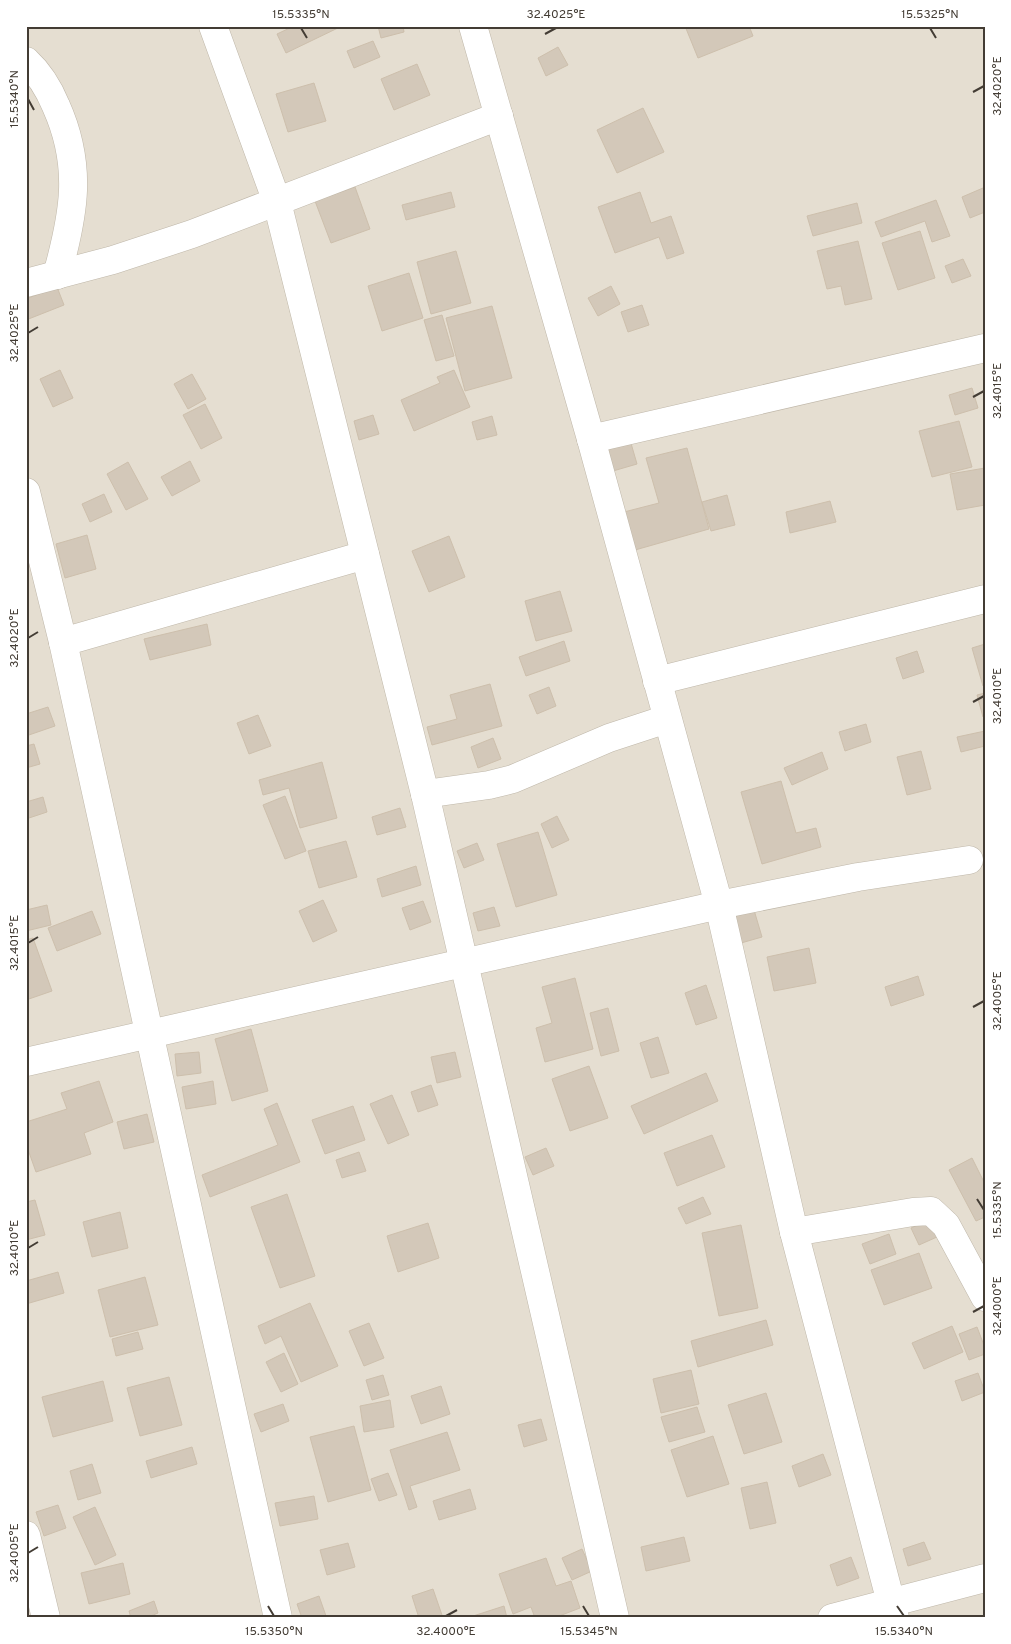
<svg xmlns="http://www.w3.org/2000/svg" width="1011" height="1644" font-family="Overpass,sans-serif">
<style>
.residential{fill:#e5ded1}
.building{fill:#d3c8b9;stroke:#cdbfac}
.lines{fill:none;stroke-linecap:round;stroke-linejoin:round}
.street-casing{stroke:#bfb7a9;stroke-width:29}
.street{stroke:#fff;stroke-width:28}
.ticks{fill:none;stroke:#433c34;stroke-width:2}
.neatline{fill:none;stroke:#433c34;stroke-width:2}
.ticks-label{font-size:12px;text-anchor:middle;fill:#433c34}
</style>
<rect width="100%" height="100%" fill="#f1ede3"/>
<rect class="residential" x="26" y="26" width="959" height="1592"/>
<g class="building">
<path d="M294,26H342L286,53L277,34Z"/>
<path d="M378,26H403L404,32L381,38Z"/>
<path d="M685,26H706L707,29L715,26H749L753,36L698,58Z"/>
<path d="M373,41L380,57L354,68L347,51Z"/>
<path d="M558,47L568,65L546,76L538,58Z"/>
<path d="M417,64L430,95L394,110L381,79Z"/>
<path d="M314,83L326,121L288,132L276,94Z"/>
<path d="M643,108L664,152L617,173L597,130Z"/>
<path d="M355,187L370,229L331,243L315,201Z"/>
<path d="M983,188L985,192V212L970,218L962,197Z"/>
<path d="M451,192L455,207L406,220L402,205Z"/>
<path d="M640,192L651,223L671,216L684,253L667,259L659,237L615,253L598,207Z"/>
<path d="M936,200L950,236L932,242L925,221L881,237L875,222Z"/>
<path d="M857,203L862,223L813,236L807,216Z"/>
<path d="M920,231L935,278L898,290L882,243Z"/>
<path d="M858,241L872,299L845,305L841,286L827,289L817,251Z"/>
<path d="M456,251L471,303L431,314L417,262Z"/>
<path d="M963,259L971,276L952,283L945,266Z"/>
<path d="M409,273L423,318L382,331L368,286Z"/>
<path d="M611,286L620,304L598,316L588,298Z"/>
<path d="M57,287L64,305L26,320V299Z"/>
<path d="M642,305L649,325L628,332L621,312Z"/>
<path d="M492,306L512,378L465,391L446,318Z"/>
<path d="M442,315L454,356L436,361L424,320Z"/>
<path d="M60,370L73,398L53,407L40,379Z"/>
<path d="M454,370L470,407L414,431L401,400L440,383L437,377Z"/>
<path d="M192,374L206,399L188,409L174,384Z"/>
<path d="M972,388L978,408L955,415L949,395Z"/>
<path d="M205,404L222,438L201,449L183,415Z"/>
<path d="M373,415L379,434L359,440L354,421Z"/>
<path d="M492,416L497,435L477,440L472,422Z"/>
<path d="M959,421L972,467L932,477L919,431Z"/>
<path d="M628,433L637,464L613,471L604,440Z"/>
<path d="M687,448L709,529L635,550L624,512L659,503L646,458Z"/>
<path d="M190,461L200,481L172,496L161,477Z"/>
<path d="M128,462L148,499L126,510L107,474Z"/>
<path d="M985,468V505L957,510L950,474Z"/>
<path d="M104,494L112,512L90,522L82,504Z"/>
<path d="M727,495L735,525L711,531L702,502Z"/>
<path d="M830,501L836,522L790,533L786,512Z"/>
<path d="M87,535L96,569L65,578L56,544Z"/>
<path d="M449,536L465,577L429,592L412,551Z"/>
<path d="M560,591L572,631L536,641L525,601Z"/>
<path d="M207,624L211,645L150,660L144,639Z"/>
<path d="M564,641L570,661L526,676L519,657Z"/>
<path d="M985,644V686H983L972,648Z"/>
<path d="M917,651L924,672L903,679L896,658Z"/>
<path d="M490,684L502,726L432,745L427,727L457,719L450,695Z"/>
<path d="M549,687L556,706L537,714L529,695Z"/>
<path d="M985,693V717H983L977,695Z"/>
<path d="M48,707L55,726L26,736V714Z"/>
<path d="M258,715L271,746L249,754L237,723Z"/>
<path d="M866,724L871,742L845,751L839,732Z"/>
<path d="M985,731V746L961,752L957,737Z"/>
<path d="M493,738L501,759L478,768L471,747Z"/>
<path d="M34,744L40,764L26,768V746Z"/>
<path d="M921,751L931,789L907,795L897,757Z"/>
<path d="M822,752L828,769L792,785L784,768Z"/>
<path d="M322,762L337,818L300,828L289,788L263,795L259,780Z"/>
<path d="M781,781L796,833L816,828L821,847L762,864L741,792Z"/>
<path d="M285,796L306,851L285,859L263,805Z"/>
<path d="M43,797L47,812L26,819V802Z"/>
<path d="M400,808L406,827L377,835L372,817Z"/>
<path d="M557,816L569,840L552,848L541,824Z"/>
<path d="M538,832L557,895L516,907L497,844Z"/>
<path d="M346,841L357,877L319,888L308,851Z"/>
<path d="M477,843L484,860L464,868L457,851Z"/>
<path d="M416,866L421,885L382,897L377,879Z"/>
<path d="M323,900L337,931L313,942L299,911Z"/>
<path d="M423,901L431,922L410,930L402,908Z"/>
<path d="M47,905L51,925L26,931V910Z"/>
<path d="M494,907L500,926L478,931L473,913Z"/>
<path d="M754,910L762,937L734,945L726,919Z"/>
<path d="M92,911L101,934L57,951L48,928Z"/>
<path d="M33,938L52,991L26,1000V940Z"/>
<path d="M809,948L816,983L774,991L767,957Z"/>
<path d="M918,976L924,995L891,1006L885,987Z"/>
<path d="M575,978L593,1049L545,1062L536,1028L552,1023L542,987Z"/>
<path d="M706,985L717,1018L696,1025L685,993Z"/>
<path d="M608,1008L619,1051L601,1056L590,1013Z"/>
<path d="M251,1029L268,1091L232,1101L215,1039Z"/>
<path d="M658,1037L669,1073L651,1078L640,1043Z"/>
<path d="M199,1052L201,1073L177,1076L175,1054Z"/>
<path d="M455,1052L461,1077L437,1083L431,1057Z"/>
<path d="M589,1066L608,1118L570,1131L552,1079Z"/>
<path d="M706,1073L718,1101L644,1134L631,1106Z"/>
<path d="M99,1081L113,1122L84,1133L91,1154L36,1172L26,1144V1122L67,1109L61,1093Z"/>
<path d="M213,1081L216,1104L186,1109L182,1087Z"/>
<path d="M431,1085L438,1105L418,1112L411,1092Z"/>
<path d="M392,1095L409,1135L388,1144L370,1104Z"/>
<path d="M277,1103L300,1162L210,1197L202,1175L278,1145L264,1109Z"/>
<path d="M353,1106L365,1140L325,1154L312,1120Z"/>
<path d="M147,1114L154,1142L124,1149L117,1122Z"/>
<path d="M712,1135L725,1167L677,1186L664,1153Z"/>
<path d="M546,1148L554,1166L533,1175L525,1157Z"/>
<path d="M359,1152L366,1171L342,1178L336,1160Z"/>
<path d="M972,1158L985,1184V1217L976,1221L949,1170Z"/>
<path d="M287,1194L315,1276L280,1288L251,1207Z"/>
<path d="M703,1197L711,1214L686,1224L678,1208Z"/>
<path d="M35,1200L45,1235L26,1240V1202Z"/>
<path d="M120,1212L128,1248L92,1257L83,1222Z"/>
<path d="M929,1220L937,1237L919,1245L911,1228Z"/>
<path d="M428,1223L439,1258L398,1272L387,1236Z"/>
<path d="M741,1225L758,1308L719,1316L702,1233Z"/>
<path d="M889,1234L896,1254L870,1264L862,1244Z"/>
<path d="M919,1253L932,1288L884,1305L871,1270Z"/>
<path d="M58,1272L64,1293L26,1304V1281Z"/>
<path d="M145,1277L158,1325L110,1337L98,1290Z"/>
<path d="M310,1303L338,1366L301,1382L281,1336L265,1344L258,1326Z"/>
<path d="M766,1320L773,1345L698,1367L691,1341Z"/>
<path d="M369,1323L384,1358L364,1366L349,1331Z"/>
<path d="M952,1326L963,1352L924,1369L912,1343Z"/>
<path d="M977,1327L985,1348V1354L969,1360L959,1334Z"/>
<path d="M138,1332L143,1349L116,1356L112,1339Z"/>
<path d="M284,1353L298,1384L281,1392L266,1362Z"/>
<path d="M691,1370L699,1404L661,1413L653,1379Z"/>
<path d="M978,1373L985,1392L962,1401L955,1381Z"/>
<path d="M383,1375L389,1395L372,1400L366,1380Z"/>
<path d="M169,1377L182,1425L140,1436L127,1388Z"/>
<path d="M103,1381L113,1421L53,1437L42,1397Z"/>
<path d="M441,1386L450,1414L421,1424L411,1396Z"/>
<path d="M766,1393L782,1442L744,1454L728,1405Z"/>
<path d="M390,1400L394,1427L364,1432L360,1406Z"/>
<path d="M283,1404L289,1421L261,1432L254,1414Z"/>
<path d="M697,1407L705,1432L669,1442L661,1417Z"/>
<path d="M541,1419L547,1440L524,1447L518,1425Z"/>
<path d="M354,1426L371,1490L328,1502L310,1437Z"/>
<path d="M447,1432L460,1470L410,1486L417,1507L409,1510L390,1450Z"/>
<path d="M713,1436L729,1484L687,1497L671,1450Z"/>
<path d="M192,1447L197,1464L151,1478L146,1461Z"/>
<path d="M823,1454L831,1475L799,1487L792,1466Z"/>
<path d="M92,1464L101,1493L78,1500L70,1471Z"/>
<path d="M388,1473L397,1495L379,1501L371,1479Z"/>
<path d="M767,1482L776,1523L750,1529L741,1488Z"/>
<path d="M470,1489L476,1509L439,1520L433,1501Z"/>
<path d="M314,1496L318,1519L280,1526L275,1503Z"/>
<path d="M58,1505L66,1528L44,1536L36,1512Z"/>
<path d="M95,1507L116,1555L95,1565L73,1517Z"/>
<path d="M684,1537L690,1561L646,1571L641,1547Z"/>
<path d="M924,1542L931,1559L908,1566L903,1549Z"/>
<path d="M348,1543L355,1567L327,1575L320,1550Z"/>
<path d="M582,1549L592,1571L572,1580L562,1558Z"/>
<path d="M851,1557L859,1578L837,1586L830,1565Z"/>
<path d="M546,1558L556,1586L571,1581L580,1608L554,1618H535L531,1607L513,1614L499,1574Z"/>
<path d="M123,1563L130,1594L89,1604L81,1573Z"/>
<path d="M433,1589L443,1618H419L412,1596Z"/>
<path d="M319,1596L326,1616L302,1618L297,1604Z"/>
<path d="M154,1601L158,1613L146,1618H131L129,1611Z"/>
<path d="M504,1606L507,1618H467Z"/>
</g>
<g class="lines">
<defs>
<g id="street">
<path d="M213,26L277,202L425,794L615,1618"/>
<path d="M473,26L591,439L719,905L794,1232L895,1618"/>
<path d="M26,61C39,73 49,89 56,106C83,166 74,214 57,275"/>
<path d="M26,283L113,260L192,234L499,116"/>
<path d="M591,439L985,348"/>
<path d="M26,492L63,642L278,1618"/>
<path d="M63,642L365,555"/>
<path d="M657,681L985,599"/>
<path d="M425,794L489,785L513,779L609,738L667,719"/>
<path d="M26,1062L719,905L858,877L969,860"/>
<path d="M794,1232L913,1212L931,1211L946,1225L985,1297"/>
<path d="M26,1535L46,1618"/>
<path d="M832,1618L985,1578"/>
</g>
</defs>
<use href="#street" class="street-casing"/>
<use href="#street" class="street"/>
</g>
<path class="ticks" d="M301,28L307,38M930,28L936,38M545,34L556,28M973,92L984,86M28,99L34,110M28,333L38,327M973,397L984,391M28,638L38,632M973,702L984,696M28,943L38,937M973,1007L984,1001M977,1199L984,1210M28,1248L38,1242M973,1312L984,1306M28,1553L38,1547M268,1606L274,1616M583,1606L589,1616M897,1606L904,1616M446,1616L457,1610"/>
<rect width="1011" height="1644" fill="none" stroke="#ffffff" stroke-width="55"/>
<rect x="28" y="28" width="956" height="1588" class="neatline"/>
<g class="ticks-label">
<text x="301" y="18">15.5335°N</text>
<text x="556" y="18">32.4025°E</text>
<text x="930" y="18">15.5325°N</text>
<text transform="translate(997 86) rotate(-90)" y="4">32.4020°E</text>
<text transform="translate(14 99) rotate(-90)" y="4">15.5340°N</text>
<text transform="translate(14 333) rotate(-90)" y="4">32.4025°E</text>
<text transform="translate(997 391) rotate(-90)" y="4">32.4015°E</text>
<text transform="translate(14 638) rotate(-90)" y="4">32.4020°E</text>
<text transform="translate(997 696) rotate(-90)" y="4">32.4010°E</text>
<text transform="translate(14 943) rotate(-90)" y="4">32.4015°E</text>
<text transform="translate(997 1001) rotate(-90)" y="4">32.4005°E</text>
<text transform="translate(997 1210) rotate(-90)" y="4">15.5335°N</text>
<text transform="translate(14 1248) rotate(-90)" y="4">32.4010°E</text>
<text transform="translate(997 1306) rotate(-90)" y="4">32.4000°E</text>
<text transform="translate(14 1553) rotate(-90)" y="4">32.4005°E</text>
<text x="274" y="1635">15.5350°N</text>
<text x="446" y="1635">32.4000°E</text>
<text x="589" y="1635">15.5345°N</text>
<text x="904" y="1635">15.5340°N</text>
</g>
</svg>
